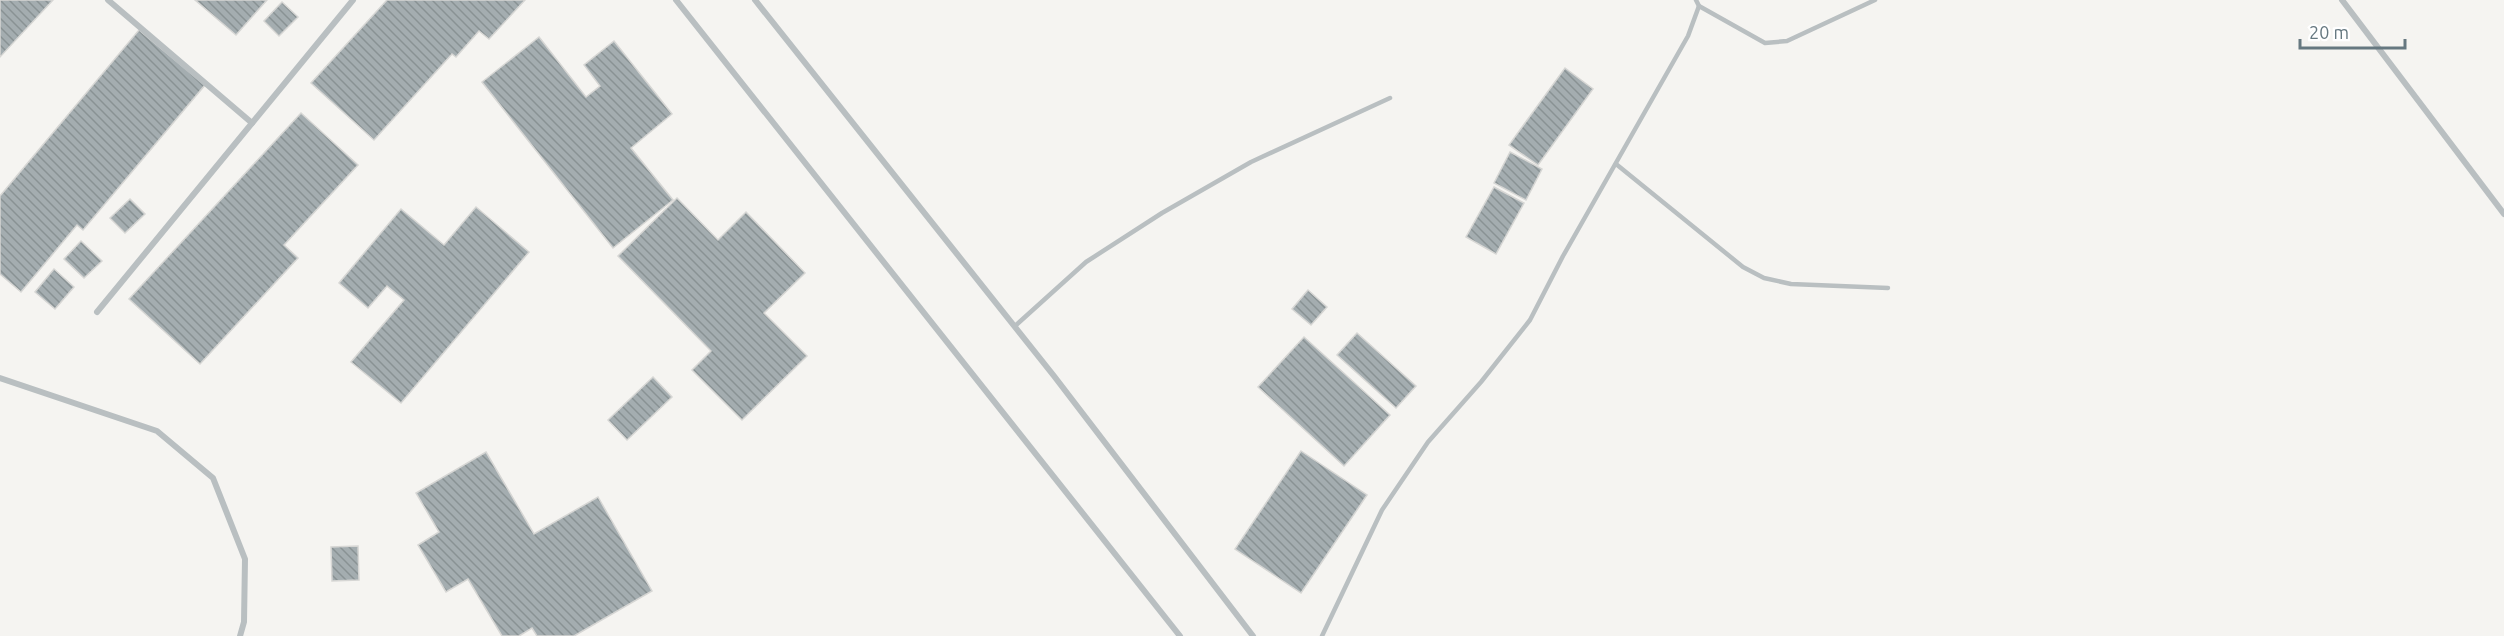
<svg xmlns="http://www.w3.org/2000/svg" width="2504" height="636" font-family="Ubuntu,sans-serif">
<style>
.building{fill:url(#building-back-hatch);stroke:#d6d6d4;stroke-width:1.5}
.lines{fill:none;stroke-linecap:round;stroke-linejoin:round}
.lane{stroke:#b9bfc1;stroke-width:4.5}
.street{stroke:#b9bfc1;stroke-width:6}
</style>
<defs>
<pattern id="building-back-hatch" width="6" height="6" patternUnits="userSpaceOnUse" patternTransform="scale(1.5)"><rect width="6" height="6" fill="#a4adb0"/><path d="M-1 5l2 2M0 0l6 6M5-1l2 2" fill="none" stroke="#899294"/></pattern>
</defs>
<rect width="100%" height="100%" fill="#f5f4f1"/>
<g class="building">
<path d="M0,0H53L0,57Z"/>
<path d="M195,0H267L236,35Z"/>
<path d="M387,0H525L489,39L479,31L456,57L452,54L374,140L311,83Z"/>
<path d="M282,2L298,17L279,36L264,21Z"/>
<path d="M139,30L205,85L83,230L77,225L21,292L0,274V196Z"/>
<path d="M539,37L586,97L600,86L584,65L614,41L672,114L631,148L673,200L613,248L482,82Z"/>
<path d="M1565,68L1593,89L1538,165L1509,145Z"/>
<path d="M301,113L358,165L284,245L298,258L200,364L129,299Z"/>
<path d="M1510,152L1542,169L1526,200L1494,183Z"/>
<path d="M1494,187L1524,203L1496,254L1466,237Z"/>
<path d="M677,198L718,240L746,212L805,273L764,313L807,356L742,420L692,370L711,351L618,256Z"/>
<path d="M130,199L145,214L125,233L110,218Z"/>
<path d="M476,207L529,252L401,403L351,362L404,300L387,286L368,308L339,283L401,209L444,245Z"/>
<path d="M81,241L102,261L84,278L64,259Z"/>
<path d="M54,269L74,287L55,309L35,292Z"/>
<path d="M1308,290L1327,307L1311,325L1292,309Z"/>
<path d="M1357,333L1416,386L1396,408L1337,355Z"/>
<path d="M1304,337L1390,415L1344,466L1258,387Z"/>
<path d="M653,377L672,397L627,440L608,420Z"/>
<path d="M1301,451L1367,495L1301,593L1235,549Z"/>
<path d="M486,452L534,534L598,497L652,591L574,636H537L532,628L519,636H502L468,579L446,592L418,545L439,532L416,493Z"/>
<path d="M358,546L359,580L332,581L331,547Z"/>
</g>
<g class="lines">
<g class="lane">
<path d="M1699,6L1765,43L1787,41L1875,0"/>
<path d="M1616,164L1743,267L1764,278L1791,284L1888,288"/>
<path d="M1015,326L1086,262L1162,213L1251,162L1390,98"/>
<path d="M1322,636L1382,510L1428,442L1481,382L1530,320L1563,256L1688,36L1699,6L1696,0"/>
</g>
<g class="street">
<path d="M108,0L252,123"/>
<path d="M676,0L1180,636"/>
<path d="M755,0L1054,376L1253,636"/>
<path d="M2342,0L2504,214"/>
<path d="M97,312L353,0"/>
<path d="M0,378L157,431L213,478L245,559L244,622L240,636"/>
</g>
</g>
<path d="M2300 39v9h105v-9" fill="none" stroke="#667880" stroke-width="3"/>
<text x="2309" y="39" font-size="18" fill="#667880" stroke="#ffffff" stroke-width="4.5" paint-order="stroke">20 m</text>
</svg>
